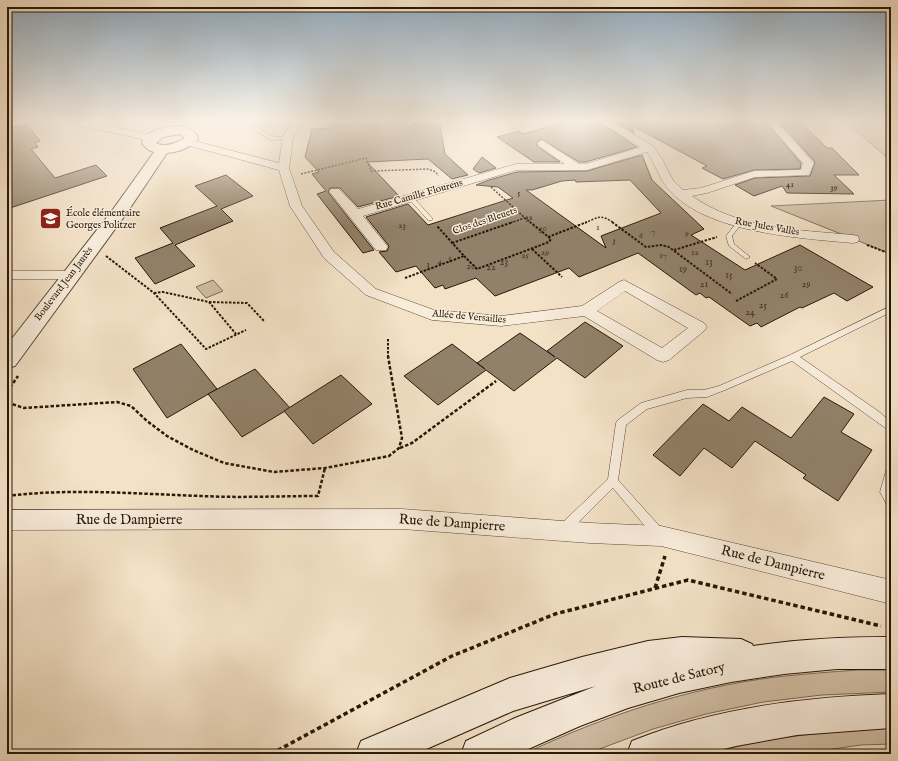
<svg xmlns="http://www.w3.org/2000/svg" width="898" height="761" font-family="'IM FELL English',serif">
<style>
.green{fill:#d1bfa6;stroke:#7c6b56}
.building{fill:#92816a;stroke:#281706;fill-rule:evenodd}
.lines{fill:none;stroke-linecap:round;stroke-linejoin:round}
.service-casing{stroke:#5b4a36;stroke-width:1}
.minor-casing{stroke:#5b4a36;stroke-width:1}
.tertiary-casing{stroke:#5b4a36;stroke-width:2}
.secondary-casing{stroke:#281706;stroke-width:2}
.path-far3{stroke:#281706;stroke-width:1.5;stroke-dasharray:2 1.5;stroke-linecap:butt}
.path-far2{stroke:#281706;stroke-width:2;stroke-dasharray:2.5 1.5;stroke-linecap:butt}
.path-far1{stroke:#281706;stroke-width:2.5;stroke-dasharray:3.5 2;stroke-linecap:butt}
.path{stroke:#281706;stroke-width:3.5;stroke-dasharray:4.5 3;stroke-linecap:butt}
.service{fill:#f8ecdb;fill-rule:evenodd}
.minor{fill:#f8ecdb;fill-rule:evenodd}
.tertiary{fill:#f8ecdb;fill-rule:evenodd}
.secondary{fill:#f8ecdb;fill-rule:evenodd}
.labels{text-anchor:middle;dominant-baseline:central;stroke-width:3;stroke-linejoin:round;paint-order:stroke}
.far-number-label{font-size:9px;fill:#42321f}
.far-street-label{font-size:10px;fill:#281706;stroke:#f8ecdb}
.far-poi-label{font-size:10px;fill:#281706;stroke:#f8ecdb;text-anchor:start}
.number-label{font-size:10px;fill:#42321f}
.near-street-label{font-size:14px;fill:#281706;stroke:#f8ecdb}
</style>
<rect width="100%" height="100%" fill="#f4e2c7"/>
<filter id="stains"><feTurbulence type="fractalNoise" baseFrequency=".005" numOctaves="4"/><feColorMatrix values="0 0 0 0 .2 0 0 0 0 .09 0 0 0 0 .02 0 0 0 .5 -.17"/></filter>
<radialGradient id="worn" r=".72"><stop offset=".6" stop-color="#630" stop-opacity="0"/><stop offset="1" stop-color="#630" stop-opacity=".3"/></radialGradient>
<g class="green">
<path d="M844,120H877L891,132V161Z"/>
<path d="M891,200V254L771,206Z"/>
<path d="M213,280L223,291L206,298L196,287Z"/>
<path d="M857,670H891V692L822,695L763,702L706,714L653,729L586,754H524C603,716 688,688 776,677C803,674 830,672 857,670Z"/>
<path d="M891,727V744L861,745L797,754H709C768,736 830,732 891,727Z"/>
</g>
<g class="building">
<path d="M334,120H404L407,126H414L416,120H439L445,154L468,175L452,179L428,159L367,162L399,196L358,207L340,188H330L328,192L374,250L363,253L317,194L326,191L312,174L319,172L305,157L312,129H329L330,122Z"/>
<path d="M571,120H596L637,147L586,162H579L541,139L536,143L537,146L560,162H534L497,137L519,131L523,134Z"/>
<path d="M612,120H764L801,163L800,169L754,170L723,179L702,168L707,166L631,125L634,133Z"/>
<path d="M777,120H798L827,148H832L859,175H834L854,194L787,193L782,186L754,196L735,185L755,178L810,176L815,162Z"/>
<path d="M26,124L40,141L35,143L38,147L31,149L55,178L96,165L107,176L7,209V129Z"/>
<path d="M642,155L652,180L704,229L691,235L745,270L800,245L873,287L847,301L834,293L802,308L800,307L761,327L757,323L750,326L709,297L706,298L700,293L696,295L638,253L579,277L569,268L495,296L476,278L445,289L443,285L435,288L416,266L396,272L379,252L387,251L389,246L366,217L408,204L428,225L513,198L498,187L476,185L489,180L517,172L587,171ZM575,180L576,182L630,180L661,213L601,236L606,248L526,190H532L562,181Z"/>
<path d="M482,157L496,168L479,173L473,169Z"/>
<path d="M226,175L253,196L221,209L233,221L175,245L195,266L155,284L135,258L173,243L160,228L217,206L195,186Z"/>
<path d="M585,322L623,346L585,378L557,358L514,391L486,370L438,405L404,376L452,344L485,369L477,363L520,333L555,357L547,351Z"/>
<path d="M181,344L217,389L167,418L133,369Z"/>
<path d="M255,369L290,408L242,437L208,394Z"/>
<path d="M341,375L372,404L313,444L284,411Z"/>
<path d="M824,397L854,414L841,432L872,450L838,501L803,478L806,475L755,441L732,468L704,448L680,476L653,455L703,404L729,421L742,407L791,438Z"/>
</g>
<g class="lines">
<defs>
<g id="service">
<path d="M239,120C252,120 261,132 273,136C278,139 285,134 291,137L288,139L271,140Z"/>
<path d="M409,197H413L432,218V220H428L409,199Z"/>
<path d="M739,221L742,223L732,236L734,244L750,257L746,259L729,246L726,236L737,222Z"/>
<path d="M891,306V312L800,357L878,411L891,422V432L792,361L725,390L707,397L687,398L647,409L626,425L618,480L663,530L665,534L663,538L659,539L655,538L613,488L567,534L563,535L559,534L557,530L559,526L608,479L616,423L618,420L641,403L687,390H704L719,386L790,355Z"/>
<path d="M891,466V506L887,505L880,492L886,471L887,468Z"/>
</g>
<g id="minor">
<path d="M63,120H82L151,135L156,138L151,141L68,123Z"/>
<path d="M293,120H303L293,137L289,168L302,206L334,252L376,289L434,310L501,316L582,306L619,282L624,280L704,323L707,327L704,331L669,360L663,362L657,360L584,316L501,326L432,320L366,295L324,258L290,206L279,170L183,144L182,142L187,139L279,163L283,137ZM625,291L688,328L662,348L597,311Z"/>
<path d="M405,120H415L413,125H407Z"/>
<path d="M597,120H609L653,146L662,159L673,180L683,190L701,188L754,171L801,170L803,163L765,120H775L814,163L809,175L755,177L707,193L692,196C738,229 799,230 853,235L858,236L859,239L858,242L853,243C799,238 706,233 668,189C659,178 655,163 647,152L587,170H517L363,216L388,247L386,250H376L329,191L331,189H339L358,209L516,164H565L538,145L537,143L542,140L579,164H586L641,147Z"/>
<path d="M7,271H70L75,272L77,275L75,278L70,279H7Z"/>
<path d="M402,509L590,523L661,526L891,580V604L661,546L590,543L402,529L7,530V510Z"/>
</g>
<path id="tertiary" d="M180,126C188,128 197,130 198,139C191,148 178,152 167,153L126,214L15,366L7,368V345L114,208L154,152L149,150L142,144C143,129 169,127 180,126ZM180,134L185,138C176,143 165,148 156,143L163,137Z"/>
<g id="secondary">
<path d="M682,637L741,639L752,644L753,646C799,639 845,637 891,637V669H837L784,674L731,682L679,693L628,708L580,726L517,754H461L466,741L515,718L596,686L513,711L415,754H356L361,741L510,678L582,657L648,641Z"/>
<path d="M891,694V728L797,735L736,746L703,754H627L632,741C713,708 804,697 891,694Z"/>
</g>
</defs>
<use href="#service" class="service-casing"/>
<use href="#minor" class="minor-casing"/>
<use href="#tertiary" class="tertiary-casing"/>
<use href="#secondary" class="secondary-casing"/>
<g class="path-far3">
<path d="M356,124H397"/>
<path d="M318,129L356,124V120"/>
<path d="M301,174L366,158L371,171L428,169L436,172L438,176"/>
<path d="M491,187L525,218L510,223"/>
<path d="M525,218L531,223"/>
<path d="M585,223C598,217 601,214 614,223"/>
</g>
<g class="path-far2">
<path d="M612,222L646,247L661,245L669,247L732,294"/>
<path d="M548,237L587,222"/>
<path d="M452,243L513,222"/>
<path d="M867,245L891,254"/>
<path d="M532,249L562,277"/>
<path d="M674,250L717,237"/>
<path d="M106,256L154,293L206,349L246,330"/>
<path d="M464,256L477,269L549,242L551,239L530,222"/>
<path d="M405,278L464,256L437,226"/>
<path d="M154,293L163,292L209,302L236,334"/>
<path d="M736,301L777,279L755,263"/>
<path d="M209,302L247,303L264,321"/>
<path d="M388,339V357"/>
</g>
<g class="path-far1">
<path d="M7,392L18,376"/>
<path d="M7,395L12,404L24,408L117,402L131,406L147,421L167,436L193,450L224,463L274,472L325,468L389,456L399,448L402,438L388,356"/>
<path d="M400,448L412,443L496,381"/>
<path d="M7,496C72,488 137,494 202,496C241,498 279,496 318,496L325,468"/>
</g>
<g class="path">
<path d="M655,588L665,556"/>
<path d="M271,754L452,656L555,614L688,580L881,626"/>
<path d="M880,754L891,752"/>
</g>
<use href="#service" class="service"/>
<use href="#minor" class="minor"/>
<use href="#tertiary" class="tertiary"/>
<use href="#secondary" class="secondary"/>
</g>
<linearGradient id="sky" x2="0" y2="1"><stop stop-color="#91abc0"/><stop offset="0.53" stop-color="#faf2e6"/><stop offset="1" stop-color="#faf2e6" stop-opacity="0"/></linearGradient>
<rect width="898" height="227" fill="url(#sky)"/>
<defs>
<symbol id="school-square" viewBox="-11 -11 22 22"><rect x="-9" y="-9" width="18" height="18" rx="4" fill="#8f2418" stroke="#f8ecdb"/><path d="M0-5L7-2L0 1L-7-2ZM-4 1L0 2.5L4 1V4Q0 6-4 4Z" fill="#fff"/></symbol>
</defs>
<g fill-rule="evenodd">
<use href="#school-square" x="38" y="206" width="25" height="25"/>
</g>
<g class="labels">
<g class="far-number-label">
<text x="790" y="184">41</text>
<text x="834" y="187">39</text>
<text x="519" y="193">5</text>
<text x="529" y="217">32</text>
<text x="402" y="225">23</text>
<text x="598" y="227">1</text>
<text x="543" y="228">30</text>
<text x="653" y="231">7</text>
<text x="687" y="233">9</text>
<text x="641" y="235">6</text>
<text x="614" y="240">3</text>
<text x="545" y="252">29</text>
<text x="695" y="252">12</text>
<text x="525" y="255">25</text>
<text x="663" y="255">17</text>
<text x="450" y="258">5</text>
<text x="440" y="261">4</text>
</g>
<g class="far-street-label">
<text transform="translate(419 195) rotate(-16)">Rue Camille Flourens</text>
<text transform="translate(485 221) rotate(-19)">Clos des Bleuets</text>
<text transform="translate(767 227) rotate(10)">Rue Jules Vallès</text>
<text transform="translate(64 284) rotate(-53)">Boulevard Jean Jaurès</text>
<text transform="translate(469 317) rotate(5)">Allée de Versailles</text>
</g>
<g class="far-poi-label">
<text x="66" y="213">École élémentaire<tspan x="66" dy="12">Georges Politzer</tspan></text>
</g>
<g class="number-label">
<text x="504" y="262">23</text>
<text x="709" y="262">13</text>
<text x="428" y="265">3</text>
<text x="471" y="266">20</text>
<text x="491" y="267">22</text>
<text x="798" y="268">30</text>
<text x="683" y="269">19</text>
<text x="729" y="275">15</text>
<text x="704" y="284">21</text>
<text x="806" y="284">29</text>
<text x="784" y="295">26</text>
<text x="763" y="305">25</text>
<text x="750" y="312">24</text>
</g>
<g class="near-street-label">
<text x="129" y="520">Rue de Dampierre</text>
<text transform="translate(452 523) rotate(4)">Rue de Dampierre</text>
<text transform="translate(773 563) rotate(14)">Rue de Dampierre</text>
<text transform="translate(679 678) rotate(-14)">Route de Satory</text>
</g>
</g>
<rect width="898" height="761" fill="none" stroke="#f4e2c7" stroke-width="24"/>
<rect x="8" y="8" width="882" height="745" fill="none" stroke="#281706" stroke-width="2"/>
<rect x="12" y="12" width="874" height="737" fill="none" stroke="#281706"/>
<rect width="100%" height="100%" filter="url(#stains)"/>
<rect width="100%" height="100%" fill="url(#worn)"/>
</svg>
